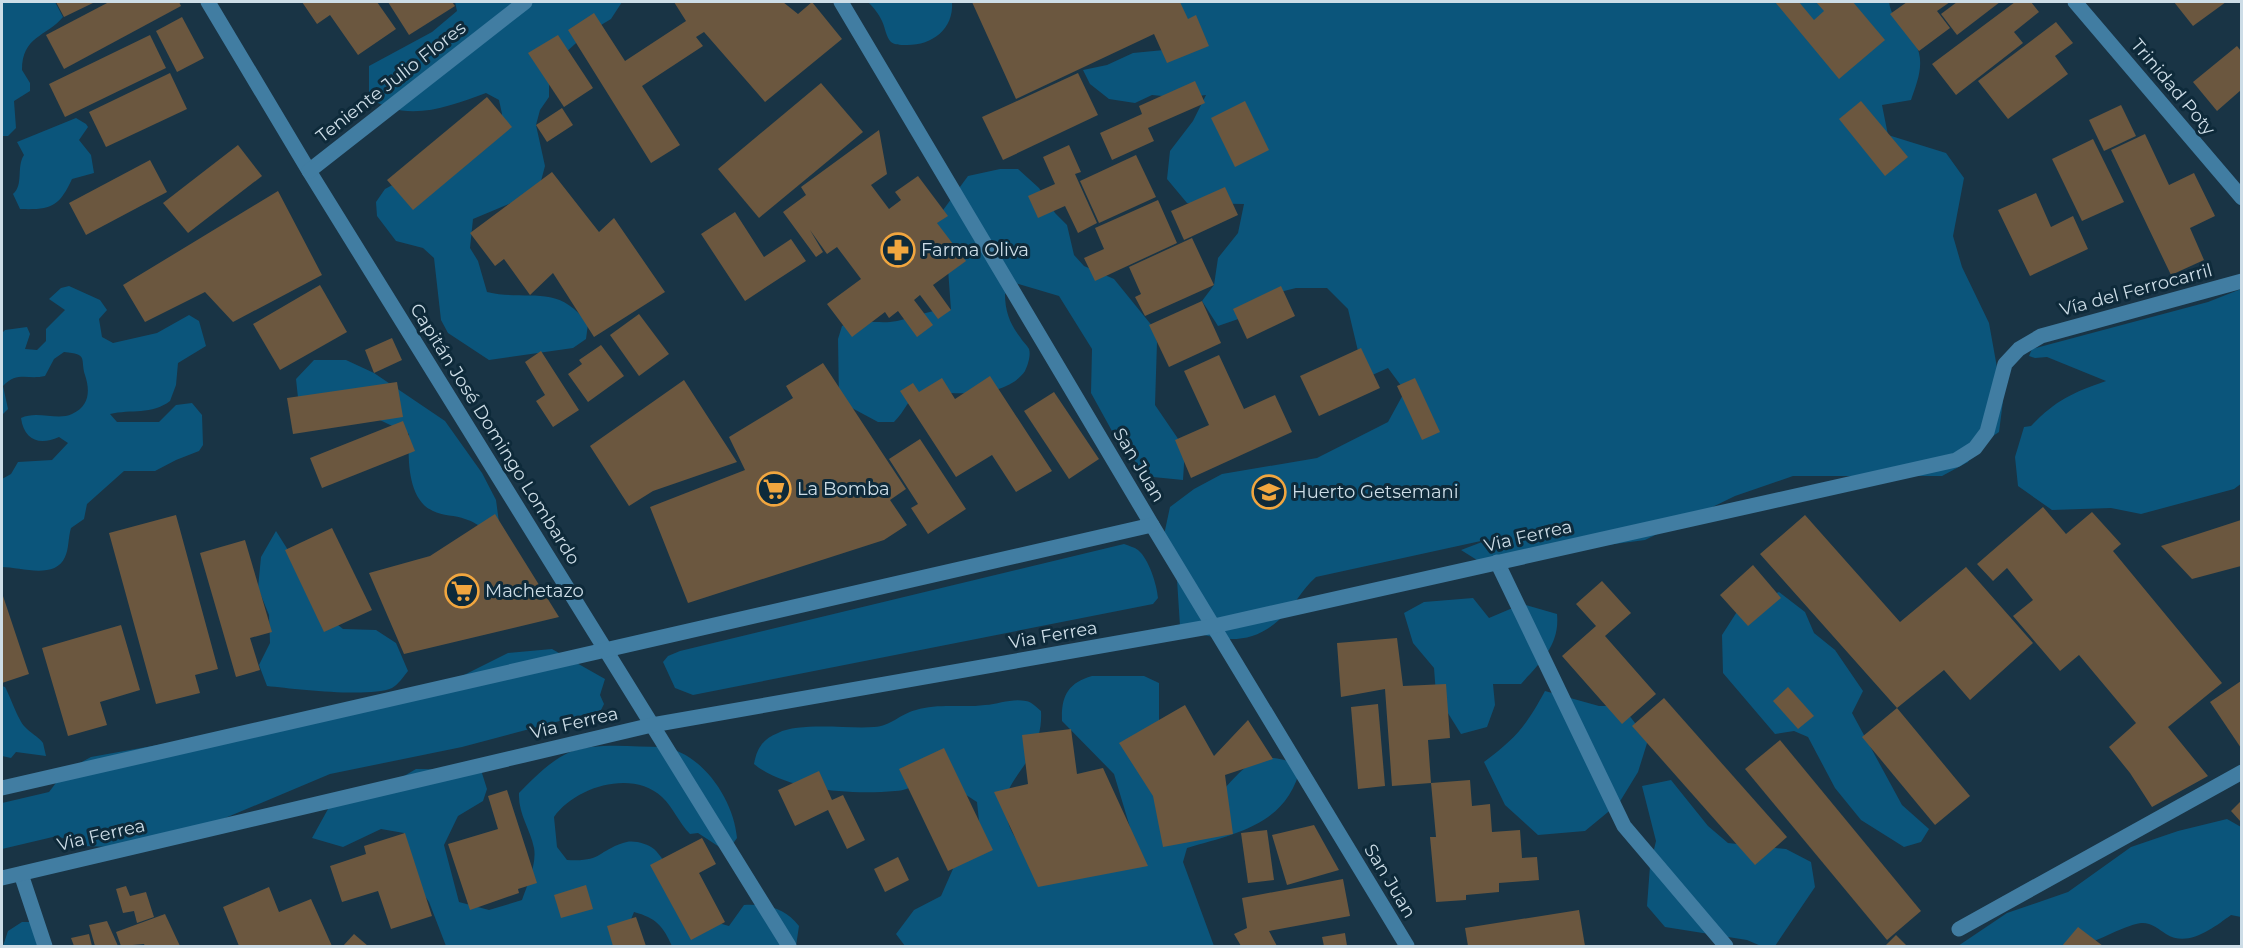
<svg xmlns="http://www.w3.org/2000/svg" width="2243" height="948" font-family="Montserrat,sans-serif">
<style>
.green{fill:#0b557b}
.building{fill:#6b573f}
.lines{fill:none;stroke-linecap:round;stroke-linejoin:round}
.minor{stroke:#417da2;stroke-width:15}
.labels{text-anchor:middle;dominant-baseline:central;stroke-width:6;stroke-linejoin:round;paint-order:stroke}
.street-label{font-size:18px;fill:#cddde7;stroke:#0e2a3a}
.poi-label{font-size:18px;fill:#cddde7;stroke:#0e2a3a;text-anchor:start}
</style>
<rect width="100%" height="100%" fill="#193445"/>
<g class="green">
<path d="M2,2H55L63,17C46,37 22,36 22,70L30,83V91L14,101L16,128L8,136H2Z"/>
<path d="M455,2H622L611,19L586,34L564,54L549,82V97L540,110L536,125L545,166L541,181L518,200L473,219L470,248L478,261L487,292C529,302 557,282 588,324L586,339L573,348L489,360L448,333L441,320L434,258L423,248L396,241L377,216L376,202L385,189L499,128L502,114L499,100L486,93C448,107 405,124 369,97V66L432,32L457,11Z"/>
<path d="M868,2H952C954,30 931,46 905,45C900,45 895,45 891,42C886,37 885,27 882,21C879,14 873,7 868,2Z"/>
<path d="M1171,2H1889C1892,25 1915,35 1919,53C1923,69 1916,85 1911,100L1882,105L1888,135L1946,153L1964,178L1953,236L1962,267L1989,323L2003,401L1999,432L1975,448L1968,462L1942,476H1793L1735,496L1645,540L1584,548L1488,567L1461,550L1490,539L1316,577C1301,590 1296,604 1283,616C1252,648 1217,642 1180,626L1176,564L1164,535L1170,507L1194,489L1222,474L1317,458L1388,422L1405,391L1388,368L1370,376L1358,351L1348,309L1327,288H1296L1268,295L1247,316L1218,326L1202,301L1214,285L1218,258L1238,233L1244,204L1187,203L1167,179L1170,151L1193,121L1206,95L1183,98L1152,95L1135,103L1109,99L1090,84L1083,70L1107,65L1133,53L1164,50L1174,8Z"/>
<path d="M76,118L86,124L88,127L79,140L91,155L94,173L72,179C59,207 51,210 20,209L13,194C24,185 16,167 24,155L17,142Z"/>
<path d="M1000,169H1018L1039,188L1055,213L1067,225L1074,255L1084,266L1114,279L1153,327L1157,342L1155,405L1185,449L1183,480L1153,477L1141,469L1112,431L1091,393L1092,349L1059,296L1015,283L1005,294C1005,311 1010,324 1020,337C1022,341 1027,345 1029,349C1031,355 1028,365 1025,371C1004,401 951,392 919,392C908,399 905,411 894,422H878L839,401L838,339L842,326C860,319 872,323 890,322C911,320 929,308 951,310L948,269L937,223L938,217L968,176Z"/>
<path d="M69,286L100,300L107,310L99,319L102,337L113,343L157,333L189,315L199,321L206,346L178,363L176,385L170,401C152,415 131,409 110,414L117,422H159L176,405L192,403L202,415L203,445L199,451L176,460L155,471H124L87,504L84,519L71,528C68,538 69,549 65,557C55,580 20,567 2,567V479L11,474L18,462L52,460L68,443L59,437C39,446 24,440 21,418C37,410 57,421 72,414C90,406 90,390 85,375C80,359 89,354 64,352L54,359L45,376C28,380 17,371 3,386L8,409L2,415V333L5,330L27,327L30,334L25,349L37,350L46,341V329L65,310L49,299L61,288Z"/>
<path d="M2241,289L2242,483L2234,489L2141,514L2111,508L2052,510L2018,486L2015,457L2024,427L2031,426C2056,400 2072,393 2106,381L2047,357L2035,358L2029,356L2032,349L2208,302Z"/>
<path d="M314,360H346L374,373L445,421L482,473L496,500L500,530C478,531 482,524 465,519C456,515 442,516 433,511C407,499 408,458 409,434L359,410L299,407L296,379Z"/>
<path d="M276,531L308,582L318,609L343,629L376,630L396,643L408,671C404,676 398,685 392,688C369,698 295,689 267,686L259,665L270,643L269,615L258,588L261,557Z"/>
<path d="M1124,544C1129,546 1134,547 1138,550C1149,559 1157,585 1158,598L1153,604L693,695L675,688L663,662L668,656L680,651Z"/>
<path d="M1779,592L1805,612L1814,633L1835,650L1863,691L1852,713L1902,805L1929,829L1921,842L1904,847L1861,820L1835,788L1808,737L1794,731L1775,734L1723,673L1722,635L1740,607Z"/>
<path d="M1473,598L1489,618L1522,604L1557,614C1560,645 1541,662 1521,684H1493L1495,705L1487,727L1461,734L1436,694L1434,668L1413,643L1404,613L1424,602Z"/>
<path d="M552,649L605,679L600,695L604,704L601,710L462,747L330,774L187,834L112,847L84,846L57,836L2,849V803L49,792L65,771L91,757L418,698L508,653Z"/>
<path d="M1092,676H1144L1159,683V758L1201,816C1213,803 1242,764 1259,759C1272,755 1289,761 1301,765C1288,825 1237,833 1187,848L1183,862L1214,946H905L896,934L914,910L941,896L960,853L980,831L977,802C969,797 958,789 949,787C942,785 929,783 922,784C912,786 905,791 895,791C854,795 786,791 754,764C757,748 763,739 778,733C800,722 848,729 874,727C891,726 900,714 916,710C938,703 963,708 985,705C999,704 1012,698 1026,701C1032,702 1037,708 1041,711C1042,727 1038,742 1030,756C1017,779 998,792 1008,822C1012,837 1026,852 1035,865L1132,834L1114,774L1062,721C1061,696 1068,683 1092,676Z"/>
<path d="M2,686L5,687C10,696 18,720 25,727C30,733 38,736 43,743L46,756L16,752L11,758L2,756Z"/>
<path d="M1545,691L1599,706H1622L1648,740L1638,772L1619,803L1585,831L1538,835L1505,805L1484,762C1516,738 1526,726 1545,691Z"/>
<path d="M662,747C702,752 734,800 737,838L727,852L698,833L690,834C679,823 673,807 662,797C632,769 575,787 554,817L557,847L567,860C602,862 596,852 623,843C631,839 647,843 654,849C666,859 685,901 694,916L729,926L744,905C767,904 785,908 799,926L796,946H672C663,926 656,918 634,912L623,939L616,946H446L429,902L404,865V833L381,829L343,847L312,838L333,800L375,793L416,769L481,770L487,789L483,801L458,816L444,845L459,902L489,910L522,900C527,886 537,864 534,848C530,828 518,814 519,793C533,779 551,760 570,752C597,742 633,747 662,747Z"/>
<path d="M1671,780L1708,826L1728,843L1786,849L1811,862L1815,887L1775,946H1761L1747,940L1665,927L1647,906L1650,866L1656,841L1642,786Z"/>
<path d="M2227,819L2241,827V917L2231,915C2213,928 2188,948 2166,934C2159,929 2150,922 2141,923C2121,926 2093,945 2077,946C2038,948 1997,946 1958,946L2007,913L2068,892L2131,847L2178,831Z"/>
<path d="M22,922H30L40,946H3L8,931Z"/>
</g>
<g class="building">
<path d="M56,2H95L64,17Z"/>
<path d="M109,2H179L181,6L64,69L46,35Z"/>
<path d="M302,2H377L396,29L358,55L330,15L317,24Z"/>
<path d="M388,2H452L455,6L409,35Z"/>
<path d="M674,2H783L798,14L812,2L842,39L765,102L704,32L696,37L703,46L642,86L680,145L651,163L568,30L594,13L625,61L686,21Z"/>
<path d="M972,2H1180L1188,19L1196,15L1209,46L1167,63L1154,34L1016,99Z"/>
<path d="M1775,2H1799L1814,20L1824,11L1816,2H1853L1885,40L1839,79Z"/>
<path d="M1907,2H1950L1937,11L1950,28L1919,51L1890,14Z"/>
<path d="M1957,2H2000L1957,35L1941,14Z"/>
<path d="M2015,2H2031L2039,12L2014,32L2023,43L1956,95L1932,64Z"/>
<path d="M2174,2H2226L2193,26Z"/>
<path d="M182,17L204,58L177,72L156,31Z"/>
<path d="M2056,22L2073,43L2055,56L2068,74L2008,119L1978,81Z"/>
<path d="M150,35L166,68L65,117L49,84Z"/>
<path d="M558,35L593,88L564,107L528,53Z"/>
<path d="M2237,46L2241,51V90L2217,111L2193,82Z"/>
<path d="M170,73L187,109L106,147L89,112Z"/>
<path d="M1078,73L1098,115L1003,160L982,117Z"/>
<path d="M1195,81L1205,103L1148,128L1154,141L1112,160L1100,133L1142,114L1139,106Z"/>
<path d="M821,83L863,132L759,218L718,169Z"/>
<path d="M487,97L512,127L413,210L387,180Z"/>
<path d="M1245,101L1269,150L1235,167L1211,118Z"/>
<path d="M1861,101L1908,157L1885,176L1839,119Z"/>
<path d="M2121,105L2136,136L2104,151L2089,120Z"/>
<path d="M562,108L573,125L547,142L536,125Z"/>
<path d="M879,130L887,174L871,185L889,209L901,200L895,192L918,176L948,216L937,223L966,261L933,285L951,310L938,319L920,295L914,300L933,325L917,337L898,311L889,318L885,312L852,337L827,304L861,279L837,247L827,254L810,230L823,252L816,257L783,212L806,195L801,187Z"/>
<path d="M2145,134L2169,185L2194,173L2215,216L2190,228L2204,260L2171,275L2111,150Z"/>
<path d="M2093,139L2124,202L2082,221L2052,159Z"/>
<path d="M238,145L262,176L188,233L163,203Z"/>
<path d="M1069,145L1081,172L1075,174L1097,223L1078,233L1065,206L1038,218L1028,196L1055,184L1043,157Z"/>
<path d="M1136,155L1156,197L1099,223L1080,181Z"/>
<path d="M150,160L167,192L86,235L69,203Z"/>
<path d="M552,172L599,232L614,218L665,292L594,337L553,273L530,295L504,259L495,266L470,233Z"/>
<path d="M1225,187L1238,215L1184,240L1171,211Z"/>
<path d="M278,191L322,275L233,322L205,292L145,322L123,285Z"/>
<path d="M2036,193L2051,227L2073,216L2088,249L2030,276L1998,210Z"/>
<path d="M1158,200L1177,243L1095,281L1084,258L1104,249L1095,228Z"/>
<path d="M735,212L764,257L791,239L806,261L745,301L701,234Z"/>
<path d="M1192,238L1214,285L1145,316L1135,297L1141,294L1129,267Z"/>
<path d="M320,285L347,332L280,370L253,324Z"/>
<path d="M1281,286L1295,316L1247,339L1233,309Z"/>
<path d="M1202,301L1221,343L1169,367L1149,325Z"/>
<path d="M639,314L669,354L639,376L610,335Z"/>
<path d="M392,338L402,360L374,373L365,350Z"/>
<path d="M601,345L624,376L588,402L568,374L582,364L579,360Z"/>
<path d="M1361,348L1380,388L1319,416L1300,376Z"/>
<path d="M541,351L579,410L553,427L536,401L545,395L525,362Z"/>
<path d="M1219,355L1244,409L1275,395L1292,432L1191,478L1175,440L1209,425L1184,371Z"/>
<path d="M823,363L906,489L890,500L907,525L884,540L688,603L650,507L745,470L729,437L793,398L786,386Z"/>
<path d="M990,376L1052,471L1016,492L992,455L956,477L900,391L913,383L919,392L942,378L955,399Z"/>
<path d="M1415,378L1440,432L1422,440L1397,386Z"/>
<path d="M684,380L737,462L653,491L629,506L590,446Z"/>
<path d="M397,382L403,417L293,434L287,398Z"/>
<path d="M1054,392L1099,459L1069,479L1024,411Z"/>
<path d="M403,421L415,451L322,488L310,458Z"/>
<path d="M920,439L966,509L928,534L911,508L918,504L889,459Z"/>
<path d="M2043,507L2066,534L2092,512L2121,544L2113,551L2222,683L2168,727L2208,776L2152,807L2130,773L2109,747L2136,723L2079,655L2060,671L2013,616L2033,600L2007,568L1993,581L1977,564Z"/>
<path d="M495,514L559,617L404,654L369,573L430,556Z"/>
<path d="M176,515L218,669L195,675L200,693L156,704L109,533Z"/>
<path d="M1805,515L1900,622L1966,567L2033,643L1970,700L1944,670L1897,708L1760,554Z"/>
<path d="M2241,520V566L2192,579L2161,546Z"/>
<path d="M332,528L372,610L324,632L285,550Z"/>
<path d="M245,540L272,632L250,638L260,670L236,677L200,553Z"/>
<path d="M1753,565L1781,598L1748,626L1720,595Z"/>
<path d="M1602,581L1631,613L1605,636L1656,694L1622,724L1562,656L1596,626L1576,604Z"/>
<path d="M2,593L29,674L2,683Z"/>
<path d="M121,625L140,690L100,702L107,725L68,736L42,648Z"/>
<path d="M1397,638L1403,686L1446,684L1450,738L1428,740L1431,783L1470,780L1472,806L1490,804L1492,832L1520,830L1522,858L1537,857L1539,880L1499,883V892L1466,895V900L1436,902L1430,837H1436L1431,783L1392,786L1385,689L1341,697L1337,643Z"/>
<path d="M2241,681V748L2210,702Z"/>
<path d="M1788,687L1814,716L1798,729L1773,701Z"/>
<path d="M1664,698L1787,837L1755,865L1632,726Z"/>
<path d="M1378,704L1385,786L1358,789L1351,707Z"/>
<path d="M1185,705L1214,756L1248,720L1273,759L1225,775L1233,834L1163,847L1153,796L1119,743Z"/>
<path d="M1897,708L1970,796L1935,825L1862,737Z"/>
<path d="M1071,729L1077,774L1103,768L1148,866L1038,887L994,792L1028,784L1022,735Z"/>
<path d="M1780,740L1921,911L1887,940L1745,769Z"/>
<path d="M944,748L993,850L948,871L899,769Z"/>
<path d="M819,771L832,800L843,795L865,840L847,849L828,810L795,826L778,790Z"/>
<path d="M507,790L537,883L518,889L519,893L470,910L448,844L498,829L488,796Z"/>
<path d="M2241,801V822L2231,811Z"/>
<path d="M1314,825L1339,870L1287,885L1272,835Z"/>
<path d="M1267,830L1274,880L1248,883L1241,833Z"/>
<path d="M405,833L432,916L391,929L378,891L342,902L330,866L366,854L364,846Z"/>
<path d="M702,838L716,864L699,873L725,922L691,940L650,865Z"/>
<path d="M898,857L909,880L885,892L874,869Z"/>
<path d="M1343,879L1350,916L1269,931L1277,946H1241L1234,934L1247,928L1242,898Z"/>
<path d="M586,885L593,909L561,918L554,895Z"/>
<path d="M126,886L130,896L146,892L154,917L137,923L134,911L123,913L116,889Z"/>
<path d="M269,887L279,912L311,899L332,946H239L223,907Z"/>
<path d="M1579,910L1585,946H1468L1465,928Z"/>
<path d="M165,914L180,946H145L144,944L121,946L116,932Z"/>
<path d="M636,917L646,946H613L607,926Z"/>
<path d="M107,921L118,946H95L89,925Z"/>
<path d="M2078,927L2103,946H2062Z"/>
<path d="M1345,933L1347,946H1324L1322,937Z"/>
<path d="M89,934L92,946H74L71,938Z"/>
<path d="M354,934L368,946H343Z"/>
<path d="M1896,935L1907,946H1885Z"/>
</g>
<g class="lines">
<g class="minor">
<path d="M208,2L309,171L789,946"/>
<path d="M841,2L1152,525L1407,946"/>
<path d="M2075,2L2242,198"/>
<path d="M309,171L525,2"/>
<path d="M1497,562L1624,826L1726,946"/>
<path d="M2,788L1152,525"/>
<path d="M21,874L45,946"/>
<path d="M2,878L652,725L1214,626L1956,460L1975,448L1987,432L2005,364L2019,349L2041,336L2242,281"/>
<path d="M1959,929L2242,772"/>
</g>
</g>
<defs>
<symbol id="pharmacy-ring" viewBox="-11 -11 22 22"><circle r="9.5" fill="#0e2a3a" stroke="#f1a63f" stroke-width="1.5"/><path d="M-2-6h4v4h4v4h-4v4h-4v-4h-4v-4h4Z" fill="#f1a63f"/></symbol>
<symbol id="supermarket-ring" viewBox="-11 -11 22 22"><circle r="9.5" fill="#0e2a3a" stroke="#f1a63f" stroke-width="1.5"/><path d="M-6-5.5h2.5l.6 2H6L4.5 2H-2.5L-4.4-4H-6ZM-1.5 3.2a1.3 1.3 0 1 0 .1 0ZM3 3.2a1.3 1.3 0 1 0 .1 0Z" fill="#f1a63f"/></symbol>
<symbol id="school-ring" viewBox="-11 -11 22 22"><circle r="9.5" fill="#0e2a3a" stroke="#f1a63f" stroke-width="1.5"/><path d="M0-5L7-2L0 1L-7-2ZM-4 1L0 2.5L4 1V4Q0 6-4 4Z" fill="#f1a63f"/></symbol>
</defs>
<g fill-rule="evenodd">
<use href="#pharmacy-ring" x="879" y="231" width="38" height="38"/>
<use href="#supermarket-ring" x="755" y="470" width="38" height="38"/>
<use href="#school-ring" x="1250" y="473" width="38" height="38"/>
<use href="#supermarket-ring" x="443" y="572" width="38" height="38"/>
</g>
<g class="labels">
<g class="street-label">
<text transform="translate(391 82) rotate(-38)">Teniente Julio Flores</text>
<text transform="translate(2173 87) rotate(50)">Trinidad Poty</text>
<text transform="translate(2136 290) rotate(-15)">Vía del Ferrocarril</text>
<text transform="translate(495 434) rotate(58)">Capitán José Domingo Lombardo</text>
<text transform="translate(1139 465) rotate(59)">San Juan</text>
<text transform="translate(1528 536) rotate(-13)">Via Ferrea</text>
<text transform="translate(1053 635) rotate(-10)">Via Ferrea</text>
<text transform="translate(574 723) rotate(-13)">Via Ferrea</text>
<text transform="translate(101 835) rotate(-13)">Via Ferrea</text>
<text transform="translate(1390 881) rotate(59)">San Juan</text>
</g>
<g class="poi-label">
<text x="921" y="250">Farma Oliva</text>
<text x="797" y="489">La Bomba</text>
<text x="1292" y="492">Huerto Getsemani</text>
<text x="485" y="591">Machetazo</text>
</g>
</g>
<rect width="2243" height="948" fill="none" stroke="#cddde7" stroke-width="6"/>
</svg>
